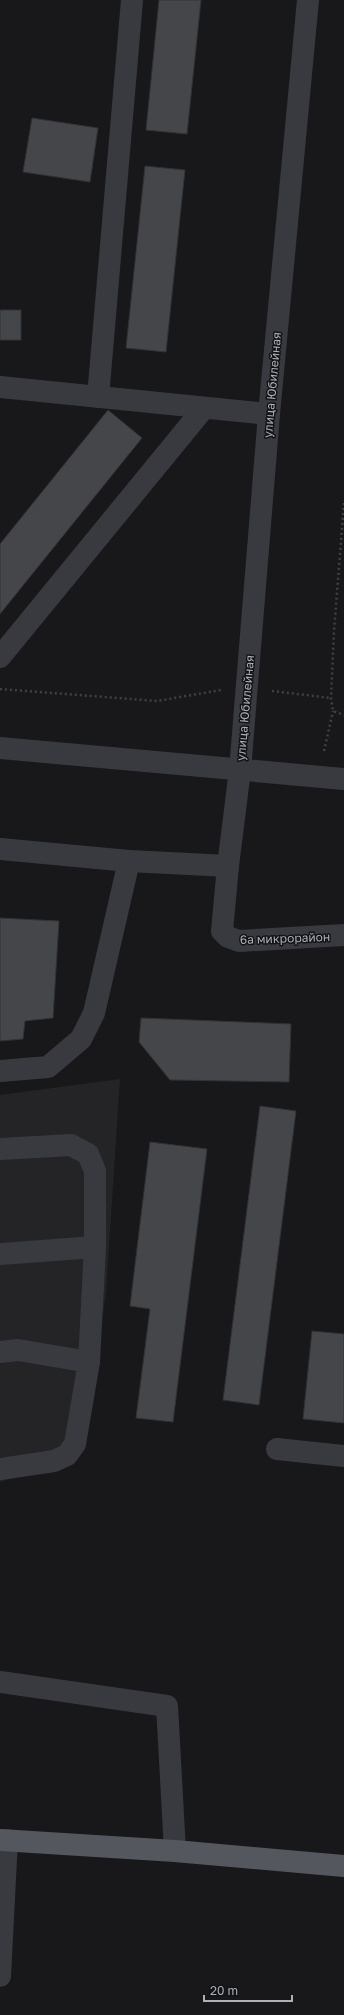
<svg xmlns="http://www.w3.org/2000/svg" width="344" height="2015" font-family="'Golos Text',sans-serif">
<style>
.built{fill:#242427}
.building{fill:#45464a;stroke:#323236}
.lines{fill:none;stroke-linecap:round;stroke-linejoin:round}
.path{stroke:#3f4146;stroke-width:2.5;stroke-dasharray:2 3;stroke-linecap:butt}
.minor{stroke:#393a3f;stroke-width:22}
.major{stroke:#55575e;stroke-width:22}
.labels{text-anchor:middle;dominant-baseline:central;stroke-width:3;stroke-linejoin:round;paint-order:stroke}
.street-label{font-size:12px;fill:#abb0ba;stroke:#131315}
</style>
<rect width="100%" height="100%" fill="#18181a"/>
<path class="built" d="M120,1079L106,1292L85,1440L77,1458L0,1482V1095Z"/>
<g class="building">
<path d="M159,0H201L187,134L146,130Z"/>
<path d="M32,118L98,128L90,182L23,172Z"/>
<path d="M145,166L185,170L166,352L126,348Z"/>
<rect x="0" y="310" width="21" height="30"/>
<path d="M108,410L142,438L0,614V544Z"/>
<path d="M0,918L59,921L53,1018L25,1021L23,1039L0,1041Z"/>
<path d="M141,1018L291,1024L289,1082L170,1080L139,1042Z"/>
<path d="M260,1106L296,1111L259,1405L223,1400Z"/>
<path d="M150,1142L207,1149L173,1422L136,1418L150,1309L130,1306Z"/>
<path d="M312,1331L344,1334V1423L303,1419Z"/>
</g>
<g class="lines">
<g class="path">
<path d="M344,503L334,631L331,698L333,711L344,715"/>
<path d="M0,689L157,701L221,690"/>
<path d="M272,691L331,698"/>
<path d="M324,751L333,711"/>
</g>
<g class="minor">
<path d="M0,387L269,414"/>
<path d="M98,397L132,0"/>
<path d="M0,657L204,408"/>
<path d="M0,748L344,779"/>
<path d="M0,849L129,861L228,866L240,770L269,414L308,0"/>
<path d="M228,866L222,931L228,937L239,941L344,935"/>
<path d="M0,1071L48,1067L81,1039L94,1013L129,861"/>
<path d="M0,1149L71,1145L88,1154L95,1171V1247L89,1362L75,1444L67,1455L54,1461L0,1469"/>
<path d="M0,1254L95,1247"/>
<path d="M0,1352L18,1350L89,1362"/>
<path d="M277,1449L344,1456"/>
<path d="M0,1682L167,1706L175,1851"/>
<path d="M0,1976L7,1840"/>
</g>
<path class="major" d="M0,1840L175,1851L344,1866"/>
</g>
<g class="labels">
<g class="street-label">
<text transform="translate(272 385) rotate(-85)">улица Юбилейная</text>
<text transform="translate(245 708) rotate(-85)">улица Юбилейная</text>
<text transform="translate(285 938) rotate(-2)">6а микрорайон</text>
</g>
</g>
<path d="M204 1995v6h88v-6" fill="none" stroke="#abb0ba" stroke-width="2"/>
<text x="210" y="1995" font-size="12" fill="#abb0ba" stroke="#131315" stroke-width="3" paint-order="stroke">20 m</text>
</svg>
